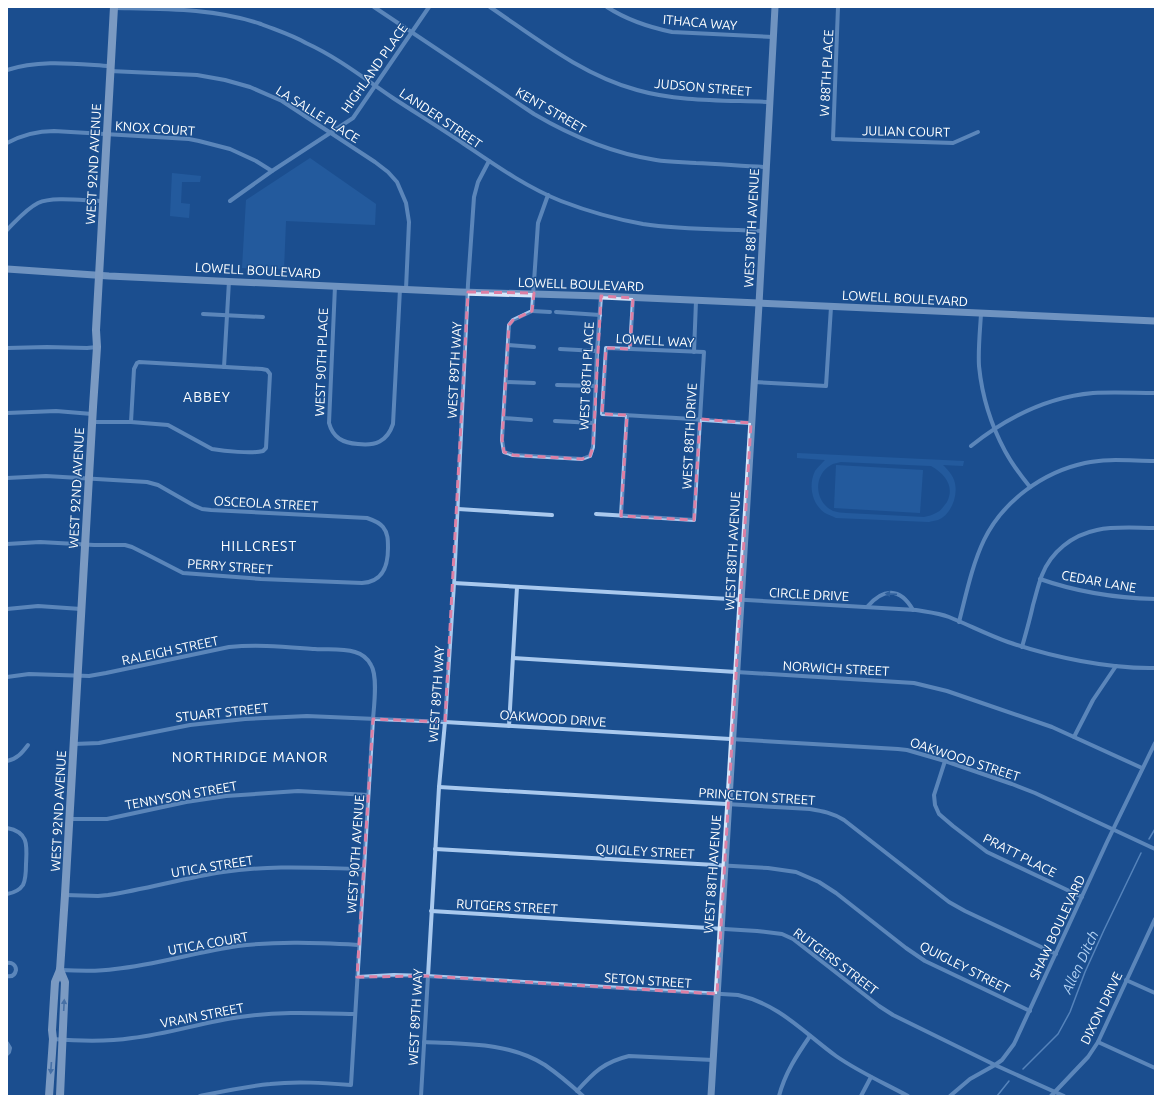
<svg xmlns="http://www.w3.org/2000/svg" width="1162" height="1103" font-family="Ubuntu,sans-serif">
<style>
.green{fill:#2e69ad;fill-rule:evenodd}
.lines{fill:none;stroke-linecap:round;stroke-linejoin:round}
.stream{stroke:#9cc4f0;stroke-width:1.5}
.street{stroke:#a9c9ee;stroke-width:4}
.secondary{stroke:#d6e6fa;stroke-width:7}
.primary{stroke:#f0f6ff;stroke-width:8}
.oneway{fill:#4674ac}
.oneway2{fill:#7b9ac1}
.marked{fill:none;stroke:#dd80a5;stroke-width:3;stroke-dasharray:8 5;stroke-linejoin:round}
.labels{text-anchor:middle;dominant-baseline:central;stroke-width:3;stroke-linejoin:round;paint-order:stroke}
.street-label{font-size:13px;fill:#fff;stroke:#1b4f8f}
.neighbourhood-label{font-size:14px;letter-spacing:1px;fill:#fff;stroke:#1b4f8f}
.water-label{font-size:14px;font-style:italic;fill:#b5d3f5;stroke:#1b4f8f}
</style>
<rect width="100%" height="100%" fill="#1b4f8f"/>
<g class="green">
<path d="M310,158L376,204L375,225L286,221L284,269L242,268L246,200Z"/>
<path d="M172,173L201,176L200,182H182L181,203L190,204L189,218L170,216Z"/>
<path d="M797,453L964,461L963,466L943,465C947,469 952,474 954,480C959,494 952,514 938,520C935,521 931,521 929,522L836,518C833,516 828,515 825,513C812,504 808,486 815,471C818,467 822,463 825,460L797,458ZM841,462L931,466C945,474 955,486 947,502C944,506 941,511 936,513C933,515 928,516 924,517L846,513C842,513 837,512 833,511C814,502 813,475 831,465C834,463 838,463 841,462Z"/>
<path d="M836,465L923,470L920,513L834,508Z"/>
</g>
<g class="lines">
<g class="stream">
<path d="M1149,839L1155,829"/>
<path d="M1023,1069L1058,1034L1070,1012L1085,972L1104,930L1141,853"/>
<path d="M997,1096L1009,1081"/>
</g>
<g class="street">
<path d="M374,7L534,114C573,137 611,153 656,160C669,162 683,162 696,163C719,164 743,166 766,167"/>
<path d="M490,7C536,38 582,75 637,90C679,102 726,100 770,102"/>
<path d="M607,7C627,20 648,27 672,32L773,37"/>
<path d="M838,7L833,139L953,143L978,132"/>
<path d="M114,8C163,9 214,8 261,24C276,30 292,35 306,43C337,57 365,79 393,98C416,113 440,128 464,144C495,165 526,187 561,201C587,211 615,219 643,224C682,230 723,229 763,231"/>
<path d="M7,70C40,59 76,64 110,66"/>
<path d="M110,71L197,75L225,80L250,87L282,101L375,162L388,172L397,182L406,203L409,222L406,289"/>
<path d="M7,143C22,135 37,131 54,131L189,139L199,141L230,149L256,161L272,171"/>
<path d="M548,195L538,223L532,311L513,320L509,325L502,440L504,452L513,455L582,459L590,456L593,447L597,351L601,296"/>
<path d="M230,201L272,171L353,118L429,7"/>
<path d="M7,230C16,221 26,209 38,203C53,196 86,201 103,201"/>
<path d="M335,286L329,423C333,438 343,443 358,444C375,446 387,442 393,424L400,289"/>
<path d="M532,311L550,312"/>
<path d="M556,312L600,315"/>
<path d="M203,314L263,317"/>
<path d="M981,314C980,331 978,349 979,366C982,396 991,425 1005,451C1012,464 1021,476 1030,487"/>
<path d="M508,345L534,347"/>
<path d="M7,348L47,347L87,348L97,347"/>
<path d="M560,349L597,351"/>
<path d="M630,349L633,298"/>
<path d="M694,352L696,301"/>
<path d="M224,367L229,281"/>
<path d="M506,382L534,383"/>
<path d="M754,382L826,386L831,307"/>
<path d="M557,385L596,386"/>
<path d="M7,413L56,411L92,414"/>
<path d="M504,418L531,420"/>
<path d="M555,421L594,423"/>
<path d="M92,422H131L168,425L212,449C224,451 252,454 263,451L266,448L270,374L267,370L262,369L139,362L137,363L134,369L131,422"/>
<path d="M971,446C1006,418 1048,397 1093,393C1114,392 1135,393 1155,393"/>
<path d="M7,478L46,476L147,482L158,485L193,505L202,509L211,510L367,518C373,520 379,522 383,527C388,533 388,540 388,548C388,566 383,582 362,583L261,579L183,573L148,555L132,547L125,545H94L40,542L7,544"/>
<path d="M458,509L552,515"/>
<path d="M596,514L694,520C697,464 701,408 704,352L606,348L602,414C652,416 702,420 751,423"/>
<path d="M621,516L627,415"/>
<path d="M1040,579C1077,592 1116,598 1155,599"/>
<path d="M454,583L916,610C928,612 939,613 949,617C969,625 988,635 1008,642C1051,657 1110,669 1155,668"/>
<path d="M867,607C883,588 900,587 913,610"/>
<path d="M7,609L38,606L81,609"/>
<path d="M959,622C966,595 972,565 984,540C1003,501 1043,472 1085,463C1107,458 1132,461 1155,461"/>
<path d="M1022,647C1026,633 1030,619 1033,605C1036,595 1038,585 1042,575C1051,552 1072,535 1097,530C1115,526 1136,528 1155,528"/>
<path d="M513,658L914,683L947,691L1052,727L1142,768"/>
<path d="M7,677L29,674L89,676L106,673L229,647C258,644 287,647 315,649C328,650 342,648 355,652C362,654 368,659 371,665C378,676 374,706 373,719L351,1085C324,1083 297,1081 270,1084C247,1086 224,1091 200,1096"/>
<path d="M509,726L517,587"/>
<path d="M1074,737L1093,700L1116,666"/>
<path d="M74,744L99,743L190,725L245,719L307,716L445,722L898,749L907,750L945,761L1012,784L1035,793L1155,849"/>
<path d="M7,761C17,759 22,753 28,745"/>
<path d="M945,761L934,795L935,805L939,814L953,826L987,852L1082,897"/>
<path d="M439,787L810,809C822,811 833,813 844,820L949,902L965,911L1056,954"/>
<path d="M69,819H107L186,802L226,796L298,791L368,795"/>
<path d="M7,828C29,832 27,846 26,864C26,871 26,879 23,885C19,891 13,893 7,894"/>
<path d="M435,849L768,868L796,872L819,882L836,893L906,948L925,961L1030,1011"/>
<path d="M65,895L98,896L108,895C147,889 184,878 223,872C270,865 316,868 364,869"/>
<path d="M431,911L757,931L782,934L793,939L879,1006L893,1015L995,1065L1064,1096"/>
<path d="M7,963C12,962 16,965 16,970C15,975 12,977 7,976"/>
<path d="M60,970C79,971 97,972 115,969C156,965 196,952 238,946C278,941 318,943 359,945"/>
<path d="M357,977L394,975L427,976L738,995C779,1004 803,1032 836,1056C859,1072 884,1083 908,1096"/>
<path d="M1126,980L1155,993"/>
<path d="M53,1039C79,1041 106,1042 132,1038C169,1034 203,1022 240,1017C278,1011 316,1013 355,1014"/>
<path d="M424,1042C464,1044 509,1042 545,1065C558,1074 571,1085 583,1096"/>
<path d="M1098,1042L1155,1068"/>
<path d="M7,1043L10,1048L9,1052L7,1054"/>
<path d="M577,1091C594,1072 604,1062 629,1056L713,1060"/>
<path d="M421,1096L439,787L445,722L454,583L468,284L474,197L478,182L489,161"/>
<path d="M779,1096C785,1073 797,1055 810,1036"/>
<path d="M861,1096L871,1077"/>
<path d="M950,1096L970,1079L995,1065L1002,1060L1014,1044L1107,842L1155,743"/>
<path d="M1051,1096L1088,1057L1098,1042L1155,919"/>
</g>
<g class="secondary">
<path d="M7,269L109,276L460,292L601,296L1155,321"/>
<path d="M711,1096L759,304L775,7"/>
</g>
<g class="primary">
<path d="M49,1096L53,1039L52,1030L55,982L60,970L65,895L93,407L97,347L96,330L114,7"/>
<path d="M60,1096L65,982L60,970"/>
</g>
</g>
<defs><path id="oneway-solid" d="M-6-.8H1V-3.2L6.5 0L1 3.2V.8H-6Z"/></defs>
<use class="oneway" href="#oneway-solid" transform="translate(891 594) rotate(-176)"/>
<g class="oneway2">
<use href="#oneway-solid" transform="translate(64 1005) rotate(-87)"/>
<use href="#oneway-solid" transform="translate(51 1068) rotate(94)"/>
</g>
<path d="M0 0H1162V1103H0ZM468,292L534,293L532,311L513,320L509,325L502,440L504,452L513,455L582,459L590,456L593,447L601,296L633,298L630,349L606,348L602,414L627,415L621,516L694,520L700,419L751,423L717,994L427,976L357,977L373,719L445,722Z" fill="#1b4f8f" fill-opacity=".55" fill-rule="evenodd"/>
<path class="marked" d="M468,292L534,293L532,311L513,320L509,325L502,440L504,452L513,455L582,459L590,456L593,447L601,296L633,298L630,349L606,348L602,414L627,415L621,516L694,520L700,419L751,423L717,994L427,976L357,977L373,719L445,722Z"/>
<g class="labels">
<g class="street-label">
<text transform="translate(700 22) rotate(5)">ITHACA WAY</text>
<text transform="translate(374 68) rotate(-55)">HIGHLAND PLACE</text>
<text transform="translate(826 73) rotate(-87)">W 88TH PLACE</text>
<text transform="translate(703 87) rotate(5)">JUDSON STREET</text>
<text transform="translate(551 110) rotate(30)">KENT STREET</text>
<text transform="translate(318 114) rotate(32)">LA SALLE PLACE</text>
<text transform="translate(441 118) rotate(34)">LANDER STREET</text>
<text transform="translate(155 128) rotate(4)">KNOX COURT</text>
<text transform="translate(906 131) rotate(1)">JULIAN COURT</text>
<text transform="translate(93 164) rotate(-87)">WEST 92ND AVENUE</text>
<text transform="translate(751 228) rotate(-87)">WEST 88TH AVENUE</text>
<text transform="translate(258 270) rotate(3)">LOWELL BOULEVARD</text>
<text transform="translate(581 284) rotate(2)">LOWELL BOULEVARD</text>
<text transform="translate(905 298) rotate(3)">LOWELL BOULEVARD</text>
<text transform="translate(655 340) rotate(3)">LOWELL WAY</text>
<text transform="translate(321 362) rotate(-88)">WEST 90TH PLACE</text>
<text transform="translate(454 370) rotate(-87)">WEST 89TH WAY</text>
<text transform="translate(586 376) rotate(-87)">WEST 88TH PLACE</text>
<text transform="translate(689 436) rotate(-87)">WEST 88TH DRIVE</text>
<text transform="translate(76 488) rotate(-87)">WEST 92ND AVENUE</text>
<text transform="translate(266 503) rotate(3)">OSCEOLA STREET</text>
<text transform="translate(732 551) rotate(-87)">WEST 88TH AVENUE</text>
<text transform="translate(230 566) rotate(4)">PERRY STREET</text>
<text transform="translate(1099 581) rotate(10)">CEDAR LANE</text>
<text transform="translate(809 594) rotate(3)">CIRCLE DRIVE</text>
<text transform="translate(170 650) rotate(-12)">RALEIGH STREET</text>
<text transform="translate(836 668) rotate(3)">NORWICH STREET</text>
<text transform="translate(436 694) rotate(-86)">WEST 89TH WAY</text>
<text transform="translate(222 712) rotate(-6)">STUART STREET</text>
<text transform="translate(553 718) rotate(4)">OAKWOOD DRIVE</text>
<text transform="translate(965 759) rotate(18)">OAKWOOD STREET</text>
<text transform="translate(181 795) rotate(-10)">TENNYSON STREET</text>
<text transform="translate(757 796) rotate(4)">PRINCETON STREET</text>
<text transform="translate(58 811) rotate(-87)">WEST 92ND AVENUE</text>
<text transform="translate(645 851) rotate(3)">QUIGLEY STREET</text>
<text transform="translate(355 854) rotate(-86)">WEST 90TH AVENUE</text>
<text transform="translate(1020 855) rotate(27)">PRATT PLACE</text>
<text transform="translate(212 866) rotate(-9)">UTICA STREET</text>
<text transform="translate(712 874) rotate(-86)">WEST 88TH AVENUE</text>
<text transform="translate(507 906) rotate(3)">RUTGERS STREET</text>
<text transform="translate(1057 927) rotate(-65)">SHAW BOULEVARD</text>
<text transform="translate(208 943) rotate(-10)">UTICA COURT</text>
<text transform="translate(836 961) rotate(37)">RUTGERS STREET</text>
<text transform="translate(965 967) rotate(27)">QUIGLEY STREET</text>
<text transform="translate(648 980) rotate(4)">SETON STREET</text>
<text transform="translate(1101 1008) rotate(-64)">DIXON DRIVE</text>
<text transform="translate(202 1015) rotate(-11)">VRAIN STREET</text>
<text transform="translate(415 1017) rotate(-87)">WEST 89TH WAY</text>
</g>
<g class="neighbourhood-label">
<text x="207" y="397">ABBEY</text>
<text x="259" y="546">HILLCREST</text>
<text x="250" y="757">NORTHRIDGE MANOR</text>
</g>
<g class="water-label">
<text transform="translate(1080 962) rotate(-65)">Allen Ditch</text>
</g>
</g>
<rect width="1162" height="1103" fill="none" stroke="#ffffff" stroke-width="16"/>
</svg>
